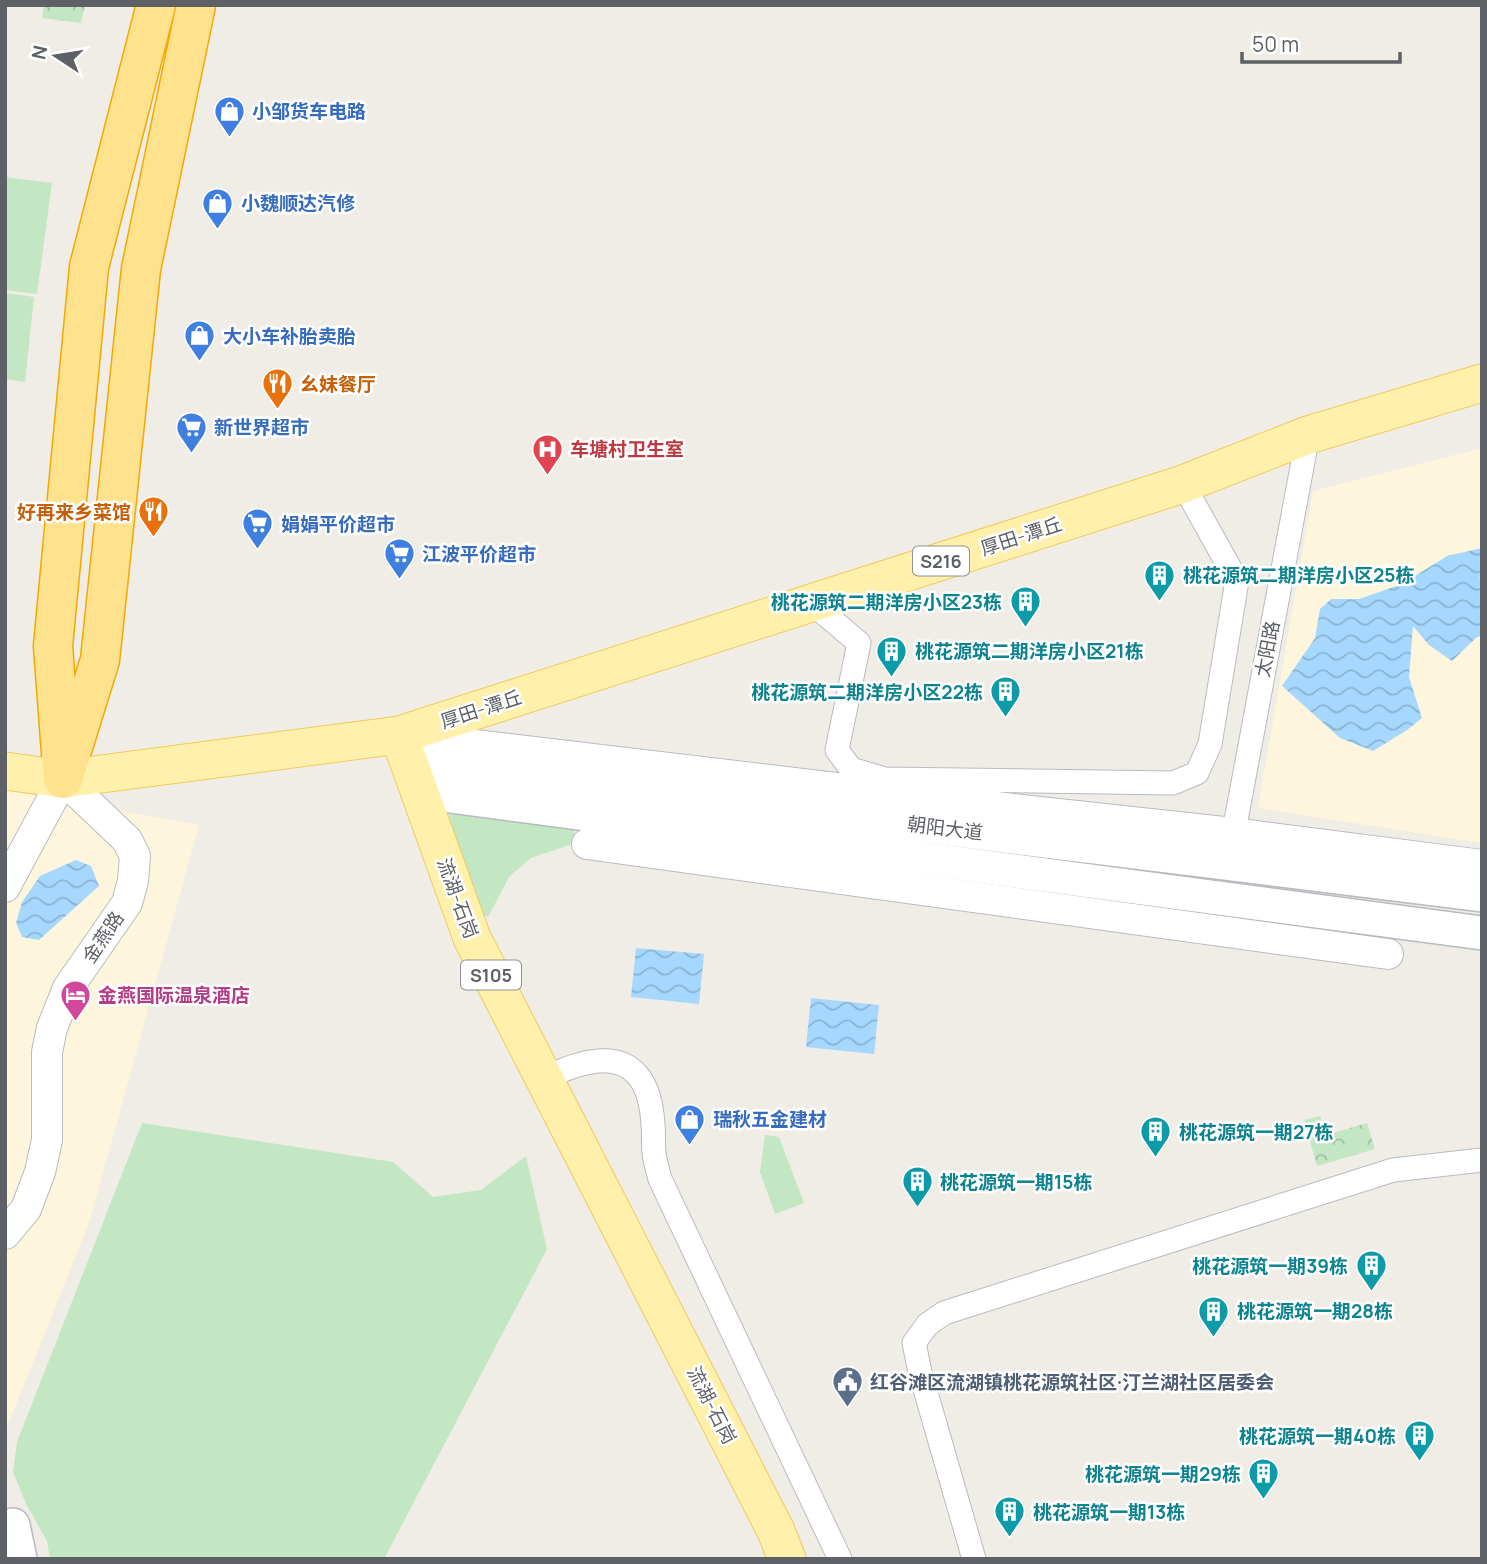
<svg xmlns="http://www.w3.org/2000/svg" width="1487" height="1564" font-family="Manrope,'Noto Sans SC',sans-serif">
<style>
.commercial{fill:#fef6dc}
.green{fill:#c2e7c2}
.forest{fill:url(#forest-crowns)}
.water{fill:url(#water-waves)}
.lines{fill:none;stroke-linecap:round;stroke-linejoin:round}
.minor-casing{stroke:#b8bbbf;stroke-width:25}
.tertiary-casing{stroke:#b8bbbf;stroke-width:32}
.secondary-casing{stroke:#b7babf;stroke-width:36}
.primary-casing{stroke:#f3c95a;stroke-width:39}
.motorway-casing{stroke:#f5a900;stroke-width:41}
.minor{stroke:#fff;stroke-width:23}
.tertiary{stroke:#fff;stroke-width:30}
.secondary{stroke:#fff;stroke-width:33}
.primary{stroke:#fff1ab;stroke-width:37}
.motorway{stroke:#fee28e;stroke-width:38}
.labels{text-anchor:middle;dominant-baseline:central;stroke-width:5;stroke-linejoin:round;paint-order:stroke}
.shield{fill:#fff;stroke:#8e9094;stroke-width:2}
.shield-label{font-size:18px;font-weight:bold;fill:#5d6166}
.shop-label{font-size:19px;font-weight:bold;fill:#366cbe;stroke:#fff;text-anchor:start}
.food-label{font-size:19px;font-weight:bold;fill:#c56008;stroke:#fff;text-anchor:start}
.health-label{font-size:19px;font-weight:bold;fill:#be3a42;stroke:#fff;text-anchor:start}
.street-label{font-size:19px;fill:#5d6166;stroke:#fff}
.culture-label{font-size:19px;font-weight:bold;fill:#0d838f;stroke:#fff;text-anchor:start}
.hotel-label{font-size:19px;font-weight:bold;fill:#b23c85;stroke:#fff;text-anchor:start}
.service-label{font-size:19px;font-weight:bold;fill:#4e5e75;stroke:#fff;text-anchor:start}
</style>
<defs>
<pattern id="forest-crowns" width="20" height="18" patternUnits="userSpaceOnUse" patternTransform="scale(1.75)"><rect width="20" height="18" fill="#c2e7c2"/><path d="M2 6a3 3 0 1 1 6 0M12 15a3 3 0 1 1 6 0" fill="none" stroke="#a1bfa1"/></pattern>
<pattern id="water-waves" width="16" height="10" patternUnits="userSpaceOnUse" patternTransform="scale(1.75)"><rect width="16" height="10" fill="#a6d8ff"/><path d="M0 5q4-4 8 0t8 0" fill="none" stroke="#8ab3d2"/></pattern>
</defs>
<rect width="100%" height="100%" fill="#efede5"/>
<g class="commercial">
<path d="M1482,448V843L1258,808L1313,491Z"/>
<path d="M5,790L199,825L90,1220L5,1432Z"/>
</g>
<g class="green">
<path d="M5,177L52,183L37,294L5,290Z"/>
<path d="M5,293L34,297L25,382L5,379Z"/>
<path d="M453,806L576,821L573,844L531,858L509,877L488,917L477,912L444,831Z"/>
<path d="M142,1123L393,1162L433,1197L481,1190L526,1156L547,1249L384,1559H50L47,1541L26,1504L13,1472L17,1442Z"/>
<path d="M765,1135L779,1137L804,1203L775,1214L760,1172Z"/>
</g>
<g class="forest">
<path d="M44,5H85L81,23L42,18Z"/>
<path d="M1320,1116L1326,1135L1367,1123L1375,1149L1317,1166L1304,1120Z"/>
</g>
<g class="water">
<path d="M1482,548V575L1479,577L1482,580V636L1477,637L1452,661L1429,645L1413,626L1409,677L1422,718L1407,730L1373,751L1340,738L1282,686L1315,638L1320,609L1331,599H1359L1402,584L1447,556Z"/>
<path d="M76,860L91,866L99,886L39,940L22,937L16,923L22,902L40,876Z"/>
<path d="M636,948L704,954L699,1004L631,997Z"/>
<path d="M811,998L879,1005L874,1054L806,1047Z"/>
</g>
<g class="lines">
<defs>
<g id="minor">
<path d="M812,603L859,643L837,750L851,769L885,779L1173,783L1197,773L1210,744L1237,581L1183,484"/>
<path d="M1231,847L1308,435"/>
<path d="M544,1078C559,1072 575,1064 591,1062C636,1054 651,1086 653,1125C654,1134 653,1144 654,1153C655,1162 658,1171 660,1179L840,1559"/>
<path d="M974,1559L920,1372L914,1343L927,1325L944,1313L1393,1170L1482,1160"/>
</g>
<g id="tertiary">
<path d="M401,736L1013,809L1233,833L1482,865"/>
<path d="M587,844L1388,954"/>
<path d="M5,887L63,779"/>
<path d="M5,1234L26,1209L40,1172L47,1140V1052L52,1028L68,988L127,903L133,881L135,856L127,840L63,779"/>
</g>
<g id="secondary">
<path d="M408,762L1482,895"/>
<path d="M420,792L1482,933"/>
<path d="M13,1525L20,1559"/>
</g>
<g id="primary">
<path d="M399,735L1183,484L1308,435L1482,383"/>
<path d="M5,771L63,779L399,735L472,938L776,1531L787,1559"/>
</g>
<path id="motorway" d="M156,5L89,267L53,646L63,779L100,660L141,269L196,5"/>
</defs>
<use href="#minor" class="minor-casing"/>
<use href="#tertiary" class="tertiary-casing"/>
<use href="#secondary" class="secondary-casing"/>
<use href="#primary" class="primary-casing"/>
<use href="#motorway" class="motorway-casing"/>
<use href="#minor" class="minor"/>
<use href="#tertiary" class="tertiary"/>
<use href="#secondary" class="secondary"/>
<use href="#primary" class="primary"/>
<use href="#motorway" class="motorway"/>
</g>
<defs>
<symbol id="shop-pin" viewBox="-11 -11 22 30"><path d="M0 17L-7.5 6A9.5 9.5 0 1 1 7.5 6Z" fill="#3f7fe0" stroke="#fff"/><path d="M-5-2.5h2.3a2.7 3.5 0 0 1 5.4 0H5L5.5 6h-11ZM-1.5-2.5h3a1.5 2.3 0 0 0-3 0Z" fill="#fff"/></symbol>
<symbol id="restaurant-pin" viewBox="-11 -11 22 30"><path d="M0 17L-7.5 6A9.5 9.5 0 1 1 7.5 6Z" fill="#e8710a" stroke="#fff"/><path d="M-5-6h1v4h1v-4h1v4h1v-4h1v5L-1.5 .5V6h-2V.5L-5-1ZM5-6V6H3V1.5H1.5Q1.5-4 5-6Z" fill="#fff"/></symbol>
<symbol id="supermarket-pin" viewBox="-11 -11 22 30"><path d="M0 17L-7.5 6A9.5 9.5 0 1 1 7.5 6Z" fill="#3f7fe0" stroke="#fff"/><path d="M-6-5.5h2.5l.6 2H6L4.5 2H-2.5L-4.4-4H-6ZM-1.5 3.2a1.3 1.3 0 1 0 .1 0ZM3 3.2a1.3 1.3 0 1 0 .1 0Z" fill="#fff"/></symbol>
<symbol id="hospital-pin" viewBox="-11 -11 22 30"><path d="M0 17L-7.5 6A9.5 9.5 0 1 1 7.5 6Z" fill="#e0444e" stroke="#fff"/><path d="M-5-5h3v3.5h4V-5h3V5h-3V1.5h-4V5h-3Z" fill="#fff"/></symbol>
<symbol id="building-pin" viewBox="-11 -11 22 30"><path d="M0 17L-7.5 6A9.5 9.5 0 1 1 7.5 6Z" fill="#0f9aa8" stroke="#fff"/><path d="M-4-6H4V6H1V3H-1V6H-4ZM-2.5-4.3h1.7v1.8h-1.7ZM.8-4.3h1.7v1.8H.8ZM-2.5-1h1.7V.8h-1.7ZM.8-1h1.7V.8H.8Z" fill="#fff"/></symbol>
<symbol id="hotel-pin" viewBox="-11 -11 22 30"><path d="M0 17L-7.5 6A9.5 9.5 0 1 1 7.5 6Z" fill="#d1479c" stroke="#fff"/><path d="M-6-4.5h1.5V1H6V5H4.5V3h-9V5H-6ZM-4 0a1.8 1.8 0 1 1 3.6 0ZM.5 0V-2.5h3Q6-2.5 6 0Z" fill="#fff"/></symbol>
<symbol id="civic-pin" viewBox="-11 -11 22 30"><path d="M0 17L-7.5 6A9.5 9.5 0 1 1 7.5 6Z" fill="#5c6f8a" stroke="#fff"/><path d="M-.6-6.5H3V-4.5H.6V-3L4-1V1h2V6H-6V1h2V-1L-.6-3ZM-1.2 2.5V6h2.4V2.5Z" fill="#fff"/></symbol>
</defs>
<g fill-rule="evenodd">
<use href="#shop-pin" x="212" y="94" width="35" height="47"/>
<use href="#shop-pin" x="200" y="186" width="35" height="47"/>
<use href="#shop-pin" x="182" y="318" width="35" height="47"/>
<use href="#restaurant-pin" x="260" y="366" width="35" height="47"/>
<use href="#supermarket-pin" x="174" y="410" width="35" height="47"/>
<use href="#hospital-pin" x="530" y="432" width="35" height="47"/>
<use href="#restaurant-pin" x="136" y="494" width="35" height="47"/>
<use href="#supermarket-pin" x="240" y="506" width="35" height="47"/>
<use href="#supermarket-pin" x="382" y="536" width="35" height="47"/>
<use href="#building-pin" x="1142" y="558" width="35" height="47"/>
<use href="#building-pin" x="1008" y="584" width="35" height="47"/>
<use href="#building-pin" x="874" y="634" width="35" height="47"/>
<use href="#building-pin" x="988" y="674" width="35" height="47"/>
<use href="#hotel-pin" x="58" y="978" width="35" height="47"/>
<use href="#shop-pin" x="672" y="1102" width="35" height="47"/>
<use href="#building-pin" x="1138" y="1114" width="35" height="47"/>
<use href="#building-pin" x="900" y="1164" width="35" height="47"/>
<use href="#building-pin" x="1354" y="1248" width="35" height="47"/>
<use href="#building-pin" x="1196" y="1294" width="35" height="47"/>
<use href="#civic-pin" x="830" y="1364" width="35" height="47"/>
<use href="#building-pin" x="1402" y="1418" width="35" height="47"/>
<use href="#building-pin" x="1246" y="1456" width="35" height="47"/>
<use href="#building-pin" x="992" y="1494" width="35" height="47"/>
</g>
<g class="labels">
<g class="shield">
<rect x="913" y="546.5" width="56" height="29" rx="5"/>
<rect x="461" y="960.5" width="60" height="29" rx="5"/>
</g>
<g class="shield-label">
<text x="941" y="561">S216</text>
<text x="491" y="975">S105</text>
</g>
<g class="shop-label">
<text x="252" y="111">小邹货车电路</text>
<text x="241" y="203">小魏顺达汽修</text>
<text x="223" y="336">大小车补胎卖胎</text>
<text x="214" y="427">新世界超市</text>
<text x="281" y="524">娟娟平价超市</text>
<text x="422" y="554">江波平价超市</text>
<text x="713" y="1119">瑞秋五金建材</text>
</g>
<g class="food-label">
<text x="300" y="384">幺妹餐厅</text>
<text x="131" y="512" text-anchor="end">好再来乡菜馆</text>
</g>
<g class="health-label">
<text x="570" y="449">车塘村卫生室</text>
</g>
<g class="street-label">
<text transform="translate(1021 536) rotate(-18)">厚田-潭丘</text>
<text transform="translate(1267 649) rotate(-79)">太阳路</text>
<text transform="translate(481 709) rotate(-18)">厚田-潭丘</text>
<text transform="translate(945 828) rotate(7)">朝阳大道</text>
<text transform="translate(458 898) rotate(70)">流湖-石岗</text>
<text transform="translate(103 937) rotate(-56)">金燕路</text>
<text transform="translate(712 1405) rotate(63)">流湖-石岗</text>
</g>
<g class="culture-label">
<text x="1183" y="575">桃花源筑二期洋房小区25栋</text>
<text x="1002" y="602" text-anchor="end">桃花源筑二期洋房小区23栋</text>
<text x="915" y="651">桃花源筑二期洋房小区21栋</text>
<text x="983" y="692" text-anchor="end">桃花源筑二期洋房小区22栋</text>
<text x="1179" y="1132">桃花源筑一期27栋</text>
<text x="940" y="1182">桃花源筑一期15栋</text>
<text x="1348" y="1266" text-anchor="end">桃花源筑一期39栋</text>
<text x="1237" y="1311">桃花源筑一期28栋</text>
<text x="1396" y="1436" text-anchor="end">桃花源筑一期40栋</text>
<text x="1241" y="1474" text-anchor="end">桃花源筑一期29栋</text>
<text x="1033" y="1512">桃花源筑一期13栋</text>
</g>
<g class="hotel-label">
<text x="98" y="995">金燕国际温泉酒店</text>
</g>
<g class="service-label">
<text x="870" y="1382">红谷滩区流湖镇桃花源筑社区·汀兰湖社区居委会</text>
</g>
</g>
<rect width="1487" height="1564" fill="none" stroke="#5d6166" stroke-width="14"/>
<g transform="translate(56 56) rotate(282)" stroke="#ffffff" stroke-width="5" paint-order="stroke">
<path d="M0-5L12 26L0 18L-12 26Z" fill="#5d6166"/>
<text y="-10" font-size="19" font-weight="bold" text-anchor="middle" fill="#5d6166">N</text>
</g>
<path d="M1242 52v10h158v-10" fill="none" stroke="#5d6166" stroke-width="3.5"/>
<text x="1252" y="52" font-size="21" fill="#5d6166" stroke="#ffffff" stroke-width="5" paint-order="stroke">50 m</text>
</svg>
